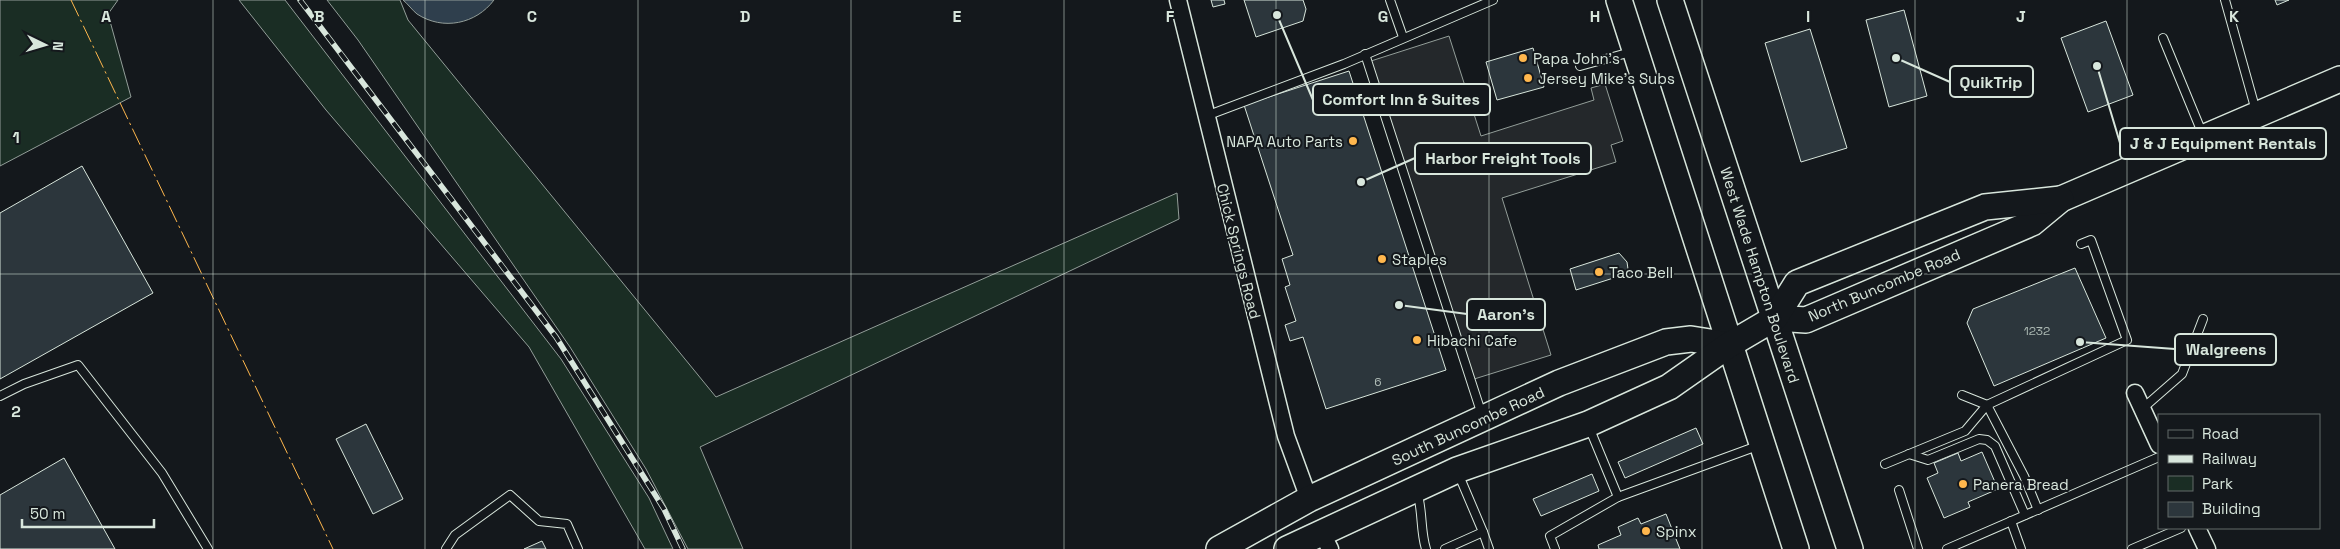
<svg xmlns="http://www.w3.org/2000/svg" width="2340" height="549" font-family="'Space Grotesk',sans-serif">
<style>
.green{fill:#1a2d24;stroke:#939e99}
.parking{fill:#24282b;stroke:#939e99}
.water{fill:#2f3f4d;stroke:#939e99}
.building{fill:#2c363c;stroke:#d8e6dc}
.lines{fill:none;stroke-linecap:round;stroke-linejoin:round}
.service-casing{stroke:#d8e6dc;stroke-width:10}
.minor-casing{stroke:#d8e6dc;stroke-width:19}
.primary-casing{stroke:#d8e6dc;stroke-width:28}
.service{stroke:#14181c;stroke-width:8}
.minor{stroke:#14181c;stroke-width:16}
.primary{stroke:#14181c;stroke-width:25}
.rail-casing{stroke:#d8e6dc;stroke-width:5.5}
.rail{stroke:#14181c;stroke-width:4;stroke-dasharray:11;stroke-linecap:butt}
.power{stroke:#ffb74d;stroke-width:1;stroke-dasharray:18 4 2.5 4;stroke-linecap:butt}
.grid{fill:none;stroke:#d8e6dc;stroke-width:1;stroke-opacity:0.55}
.poi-dot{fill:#ffb74d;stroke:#14181c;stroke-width:2}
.labels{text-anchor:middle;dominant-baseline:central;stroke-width:4;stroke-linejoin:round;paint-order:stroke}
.number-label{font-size:12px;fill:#adbab4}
.poi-label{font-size:15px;fill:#d8e6dc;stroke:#14181c;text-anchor:start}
.street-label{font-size:15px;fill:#d8e6dc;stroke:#14181c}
.grid-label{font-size:16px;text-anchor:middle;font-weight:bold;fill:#d8e6dc;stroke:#14181c;stroke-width:4;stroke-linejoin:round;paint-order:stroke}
.leader{fill:none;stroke:#d8e6dc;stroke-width:2}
.callout-dot{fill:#d8e6dc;stroke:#14181c;stroke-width:2}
.callout{fill:#14181c;stroke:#d8e6dc;stroke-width:2}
.callout-label{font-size:16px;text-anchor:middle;font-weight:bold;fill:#d8e6dc}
</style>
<rect width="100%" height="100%" fill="#14181c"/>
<g class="green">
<path d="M0,0H118L108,14L131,97L0,166Z"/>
<path d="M239,0H285L561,359L649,498L673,549H645L529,347L326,110Z"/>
<path d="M327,0H400L408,20L716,397L1177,193L1179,219L700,447L743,549H688L646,469L570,347L358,40Z"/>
</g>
<path class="parking" d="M1449,36L1481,136L1594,100L1591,88L1605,84L1623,141L1611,145L1616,162L1502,198L1551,355L1471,380L1371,61Z"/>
<path class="water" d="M403,0H494C476,24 443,31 417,14C412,10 408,4 403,0Z"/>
<g class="building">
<path d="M1211,0H1224L1225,4L1213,7Z"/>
<path d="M1244,0H1303L1306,9L1303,21L1256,37Z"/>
<path d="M2275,0H2289L2277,5Z"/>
<path d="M1904,10L1927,96L1889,107L1866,20Z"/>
<path d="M2106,21L2133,95L2088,112L2061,38Z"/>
<path d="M1810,29L1847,148L1801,162L1765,43Z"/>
<path d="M1533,48L1544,87L1497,100L1486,62Z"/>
<path d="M1349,71L1446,370L1326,409L1303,337L1290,341L1285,325L1296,321L1285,287L1290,285L1282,259L1293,255L1244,105Z"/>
<path d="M82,166L153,293L0,379V213Z"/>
<path d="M1619,253L1627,262L1628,269L1626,274L1576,290L1570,269Z"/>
<path d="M2075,268L2106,338L1994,386L1967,323L1973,309Z"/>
<path d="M366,424L403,499L373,514L336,439Z"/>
<path d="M1696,428L1703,444L1625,478L1618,462Z"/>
<path d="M1982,452L1998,489L1968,502L1970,507L1944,518L1927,478L1938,473L1934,463L1958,453L1961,461Z"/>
<path d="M64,458L115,549H0V495Z"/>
<path d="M1592,474L1599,491L1541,516L1533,499Z"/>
<path d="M1666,514L1680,549H1599L1598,545L1621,535L1618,527L1638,518L1641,524Z"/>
<path d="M542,541L546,549H524Z"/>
</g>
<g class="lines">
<defs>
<g id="service">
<path d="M1390,0L1403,37"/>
<path d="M2225,0L2256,111"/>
<path d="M2163,38L2203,135"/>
<path d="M1365,54L1482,415"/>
<path d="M1580,66L1631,52"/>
<path d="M1206,116L1344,64L1493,0"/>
<path d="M1962,395L1987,405L2024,476L2038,510"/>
<path d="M0,396L24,384L78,365L162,473L208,549"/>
<path d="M2142,409L2182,374L2203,319"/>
<path d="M1909,454L1928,460L1979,439L1987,440L1995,446L2025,515"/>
<path d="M1885,464L1965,431L1987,405L2127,340L2091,240L2081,244"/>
<path d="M1899,490L1918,549"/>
<path d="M1417,492C1423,510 1420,530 1426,549"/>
<path d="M1618,497L1760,445"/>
<path d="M2011,521L2021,549"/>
<path d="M1483,532L1489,549"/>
<path d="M446,549L455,535L510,495L539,521L567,524L578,549"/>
<path d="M1445,549L1483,532L1458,473"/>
<path d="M1555,549L1550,536L1618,497L1589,427"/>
<path d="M1947,549L2159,457"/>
<path d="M2132,549L2181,528"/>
</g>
<g id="minor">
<path d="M1178,0L1286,436L1309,499"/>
<path d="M2135,393L2159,445"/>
<path d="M2197,528L2207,549"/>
<path d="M1322,533L1330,549"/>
</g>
<g id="primary">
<path d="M1619,0L1796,549"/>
<path d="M1670,0L1850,549"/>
<path d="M1775,318L1806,320L2032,223L2061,199L2340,79"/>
<path d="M1219,549L1309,499L1559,383L1666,342L1691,339L1729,345"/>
<path d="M1287,549L1457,470L1588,424L1669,387L1729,345L1775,318L1797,283L1985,207L2061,199"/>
</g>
</defs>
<use href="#service" class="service-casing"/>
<use href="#minor" class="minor-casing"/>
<use href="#primary" class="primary-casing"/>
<use href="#service" class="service"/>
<use href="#minor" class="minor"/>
<use href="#primary" class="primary"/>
<defs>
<path id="rail" d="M300,0L556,337L664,509L683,549"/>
</defs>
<use href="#rail" class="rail-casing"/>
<use href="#rail" class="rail"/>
<path class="power" d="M71,0L333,549"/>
</g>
<path class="grid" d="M213,0V549M425,0V549M638,0V549M851,0V549M1064,0V549M1276,0V549M1489,0V549M1702,0V549M1915,0V549M2127,0V549M0,274H2340"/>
<g class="poi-dot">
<circle cx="1523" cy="58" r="5"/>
<circle cx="1528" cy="78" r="5"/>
<circle cx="1353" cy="141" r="5"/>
<circle cx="1382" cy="259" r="5"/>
<circle cx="1599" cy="272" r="5"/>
<circle cx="1417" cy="340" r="5"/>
<circle cx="1963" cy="484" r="5"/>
<circle cx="1646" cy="531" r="5"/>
</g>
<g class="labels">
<g class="number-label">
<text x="2037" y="331">1232</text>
<text x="1378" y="382">6</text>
</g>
<g class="poi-label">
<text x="1533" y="58">Papa John's</text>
<text x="1538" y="78">Jersey Mike's Subs</text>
<text x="1343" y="141" text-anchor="end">NAPA Auto Parts</text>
<text x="1392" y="259">Staples</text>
<text x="1609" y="272">Taco Bell</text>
<text x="1427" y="340">Hibachi Cafe</text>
<text x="1973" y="484">Panera Bread</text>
<text x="1656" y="531">Spinx</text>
</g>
<g class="street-label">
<text transform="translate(1239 251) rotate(76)">Chick Springs Road</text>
<text transform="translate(1760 275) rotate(72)">West Wade Hampton Boulevard</text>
<text transform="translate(1884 285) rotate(-23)">North Buncombe Road</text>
<text transform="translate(1468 426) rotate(-25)">South Buncombe Road</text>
</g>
</g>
<g class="grid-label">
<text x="106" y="22">A</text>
<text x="319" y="22">B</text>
<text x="532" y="22">C</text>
<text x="745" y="22">D</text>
<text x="957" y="22">E</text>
<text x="1170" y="22">F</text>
<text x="1383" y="22">G</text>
<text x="1595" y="22">H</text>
<text x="1808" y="22">I</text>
<text x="2021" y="22">J</text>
<text x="2234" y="22">K</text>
<text x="16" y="143">1</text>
<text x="16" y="417">2</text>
</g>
<path class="leader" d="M1896 58L1950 82M1277 15L1313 100M2097 66L2120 143M1361 182L1415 158M1399 305L1467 314M2080 342L2175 349"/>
<g class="callout-dot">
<circle cx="1896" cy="58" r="5"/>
<circle cx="1277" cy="15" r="5"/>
<circle cx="2097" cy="66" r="5"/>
<circle cx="1361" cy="182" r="5"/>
<circle cx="1399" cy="305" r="5"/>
<circle cx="2080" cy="342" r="5"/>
</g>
<g class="callout">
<rect x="1950" y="66" width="83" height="31" rx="5"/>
<rect x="1313" y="84" width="177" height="31" rx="5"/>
<rect x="2120" y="128" width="206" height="31" rx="5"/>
<rect x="1415" y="143" width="176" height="31" rx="5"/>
<rect x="1467" y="299" width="78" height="31" rx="5"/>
<rect x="2175" y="334" width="101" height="31" rx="5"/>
</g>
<g class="callout-label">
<text x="1991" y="88">QuikTrip</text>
<text x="1401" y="105">Comfort Inn &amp; Suites</text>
<text x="2223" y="149">J &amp; J Equipment Rentals</text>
<text x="1503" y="164">Harbor Freight Tools</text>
<text x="1506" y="320">Aaron's</text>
<text x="2226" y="355">Walgreens</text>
</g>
<rect x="2158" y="414" width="162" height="115" fill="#14181c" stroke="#626a69"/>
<rect x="2168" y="430" width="25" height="8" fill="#14181c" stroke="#626a69"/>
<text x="2202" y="439" font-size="15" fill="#d8e6dc">Road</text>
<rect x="2168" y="455" width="25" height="8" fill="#d8e6dc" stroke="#626a69"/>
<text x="2202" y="464" font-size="15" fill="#d8e6dc">Railway</text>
<rect x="2168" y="476" width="25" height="15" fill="#1a2d24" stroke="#626a69"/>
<text x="2202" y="489" font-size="15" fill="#d8e6dc">Park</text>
<rect x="2168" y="502" width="25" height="15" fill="#2c363c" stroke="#626a69"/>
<text x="2202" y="514" font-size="15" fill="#d8e6dc">Building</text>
<g transform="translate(45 45) rotate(95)" stroke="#14181c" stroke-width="4" paint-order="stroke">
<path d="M0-4L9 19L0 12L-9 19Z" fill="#d8e6dc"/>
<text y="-8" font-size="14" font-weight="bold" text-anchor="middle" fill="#d8e6dc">N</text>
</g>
<path d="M22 519v8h132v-8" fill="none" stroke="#d8e6dc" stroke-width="2.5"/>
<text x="30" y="519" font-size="15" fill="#d8e6dc" stroke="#14181c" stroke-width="4" paint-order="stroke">50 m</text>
</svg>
